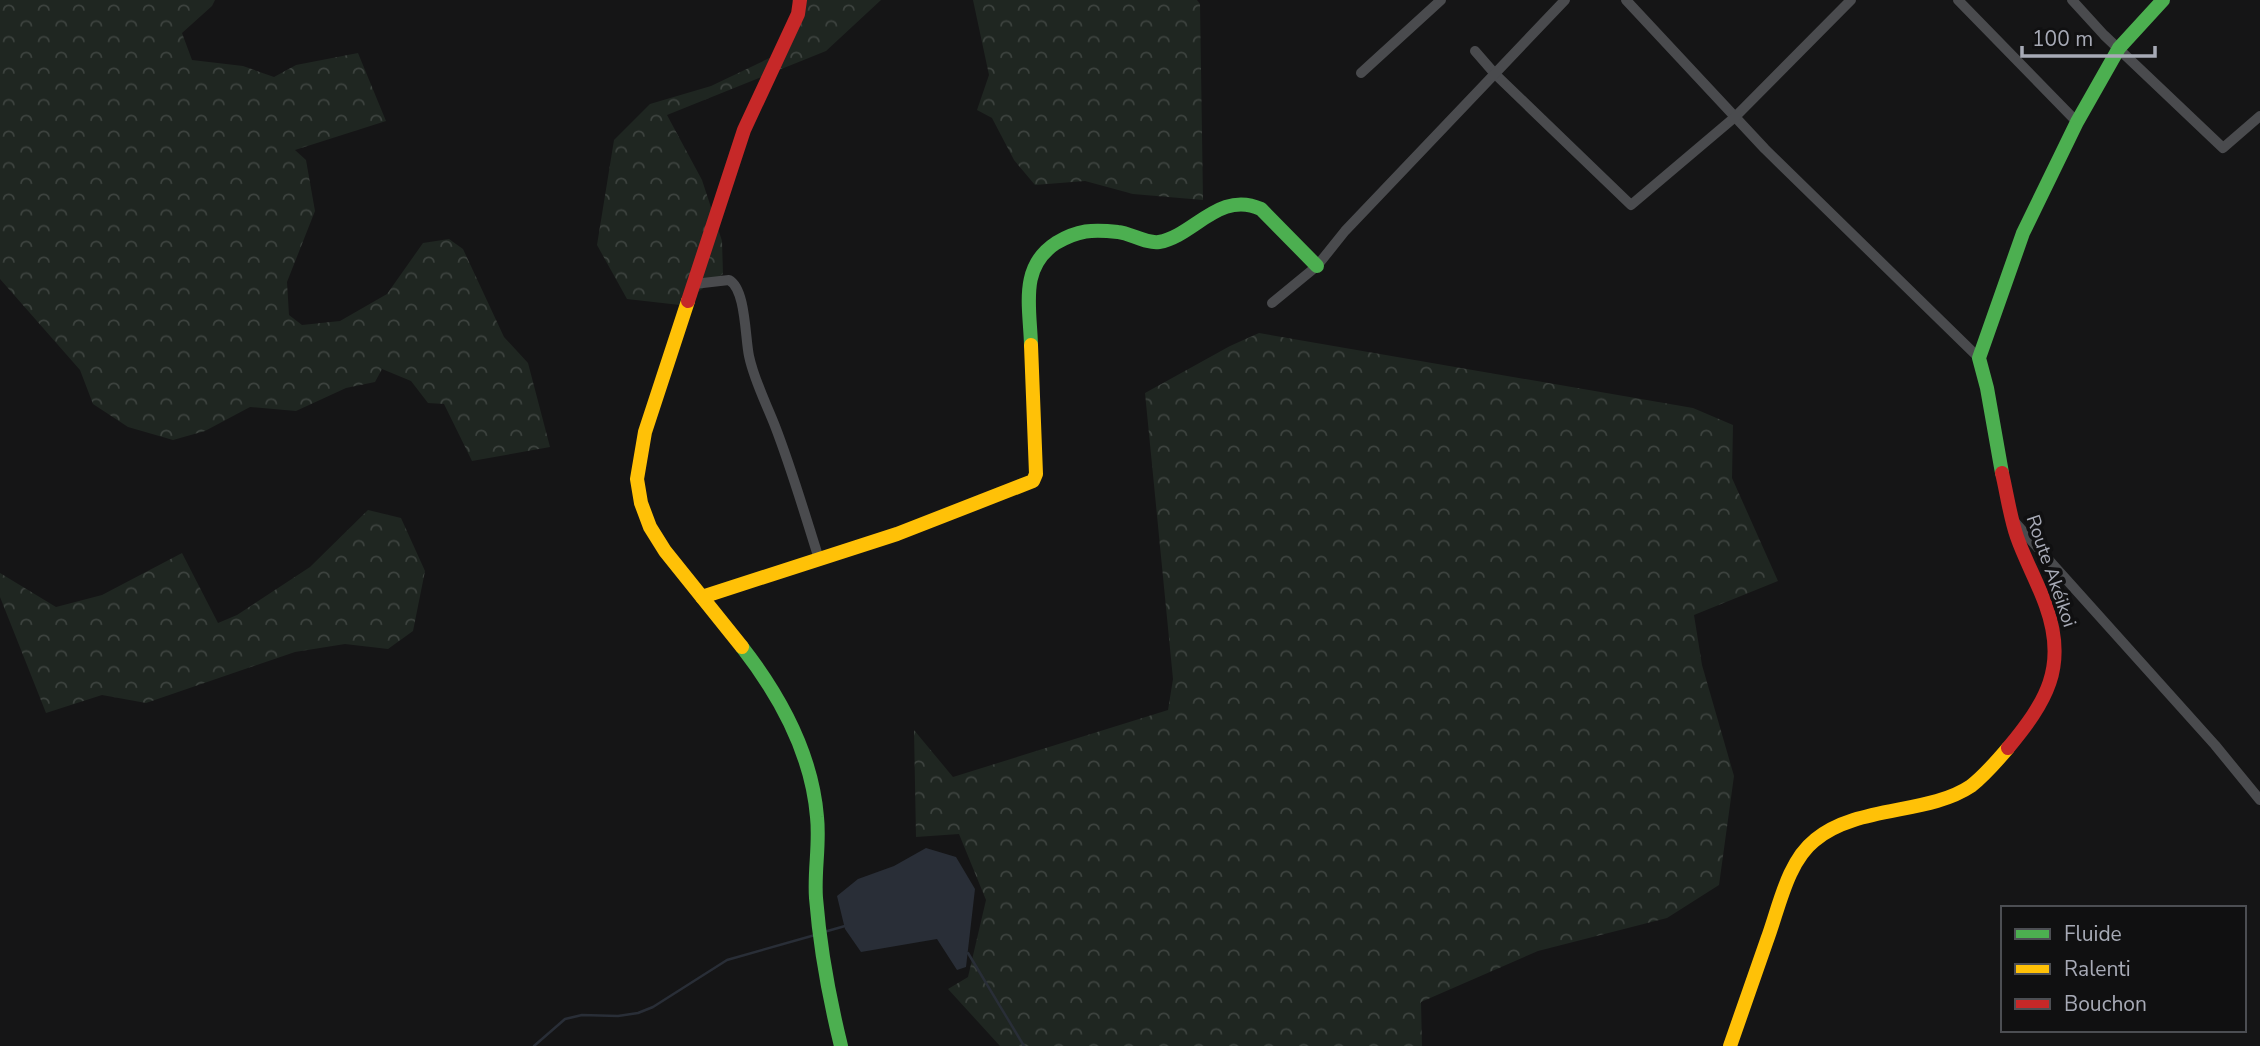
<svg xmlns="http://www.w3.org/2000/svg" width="2260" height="1046" font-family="'Nunito Sans',sans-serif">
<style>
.forest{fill:url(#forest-crowns)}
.water{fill:#292e37}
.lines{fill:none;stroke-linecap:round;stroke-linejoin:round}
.stream{stroke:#292e37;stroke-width:2.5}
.street{stroke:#4a4b4e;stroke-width:10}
.fast{stroke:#4caf50;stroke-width:14}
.slow{stroke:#ffc107;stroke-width:14}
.jam{stroke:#c62828;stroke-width:14}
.labels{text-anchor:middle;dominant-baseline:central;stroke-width:7;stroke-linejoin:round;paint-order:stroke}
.street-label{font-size:19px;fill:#a7aab6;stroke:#101011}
</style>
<defs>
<pattern id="forest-crowns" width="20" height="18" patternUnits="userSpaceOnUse" patternTransform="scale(1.75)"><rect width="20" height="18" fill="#1f2621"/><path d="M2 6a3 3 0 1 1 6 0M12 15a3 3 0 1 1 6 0" fill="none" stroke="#3d433f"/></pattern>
</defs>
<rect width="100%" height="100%" fill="#151516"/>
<g class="forest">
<path d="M0,0H215L212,6L182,33L192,60L243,66L274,77L296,65L358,53L386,121L295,150L306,160L315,211L287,282L289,315L302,325L340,321L387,294L423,243L449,239L463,249L504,337L528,363L550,447L472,461L444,404L428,403L411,381L382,369L375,382L346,388L296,411L250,407L205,431L173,440L128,427L93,404L80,370L0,279Z"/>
<path d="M792,0H881L826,51L667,115L702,180L722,241L723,274L680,305L627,299L597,245L614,140L650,104L711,86L780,53L797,14Z"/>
<path d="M973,0H1197L1200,4L1203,200L1133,194L1085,181L1035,185L1014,160L992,118L977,110L989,75Z"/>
<path d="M1259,333L1693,408L1733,425L1732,478L1778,581L1694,615L1702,665L1734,776L1719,885L1667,918L1538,951L1421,1002L1422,1046H1000L948,989L968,977L986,900L959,834L916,837L914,730L953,777L1168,710L1173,679L1145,393L1230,346Z"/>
<path d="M368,510L401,518L425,571L413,631L388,649L345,644L295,652L146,703L102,695L46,713L0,597V573L56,607L102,595L182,553L218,623L237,615L310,567Z"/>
</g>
<path class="water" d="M926,848L956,857L975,889L966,967L957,970L937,939L861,952L845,929L837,896L858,879L894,866Z"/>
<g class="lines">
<g class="stream">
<path d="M824,932L845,926"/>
<path d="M968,953L1024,1046"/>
<path d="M534,1046L565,1019L582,1015L618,1016L638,1013L653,1007L727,960L815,935"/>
</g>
<g class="street">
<path d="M1626,0L1765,149L1979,358"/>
<path d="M1958,0L2077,122"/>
<path d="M2072,0L2104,35L2223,148L2260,116"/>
<path d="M1475,51L1495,74L1631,205L1735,117L1851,0"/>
<path d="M1361,73L1441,0"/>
<path d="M694,284L729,280C746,289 745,338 749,356C754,380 766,403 775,426C792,470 805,515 819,559"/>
<path d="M1272,303L1317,266L1345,231L1565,0"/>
<path d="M2013,520L2215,745L2260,800"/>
</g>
<g class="fast">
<path d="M1031,345C1030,307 1019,267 1056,243C1078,230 1092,229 1118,232C1130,233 1147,244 1159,242C1194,236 1219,190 1261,209L1317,266"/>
<path d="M2002,473L1987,388L1979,358L2023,233L2077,122L2119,48L2163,0"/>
<path d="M742,647C780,696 812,755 817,817C820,844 814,871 816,898C820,948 829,997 841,1046"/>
</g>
<g class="slow">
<path d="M688,301L645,432L637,479L641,503L650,527L665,551L742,647"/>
<path d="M702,597L897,534L1033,481L1036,474L1031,345"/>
<path d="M1730,1046C1742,1011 1755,975 1767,940C1779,908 1787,862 1815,840C1857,805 1928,815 1971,786C1985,775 1997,761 2008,748"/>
</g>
<g class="jam">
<path d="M688,301L744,130L798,14L800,0"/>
<path d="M2002,473C2007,494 2010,517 2017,537C2025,560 2038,583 2046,606C2068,667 2046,702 2008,748"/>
</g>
</g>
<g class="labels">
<g class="street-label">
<text transform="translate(2051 571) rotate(71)">Route Akéikoi</text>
</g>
</g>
<rect x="2001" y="906" width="245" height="126" fill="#101011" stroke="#4c4e53" stroke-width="2"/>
<rect x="2015" y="929" width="35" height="10" fill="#4caf50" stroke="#4c4e53" stroke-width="2"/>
<text x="2064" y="941" font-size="21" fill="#a7aab6">Fluide</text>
<rect x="2015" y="964" width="35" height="10" fill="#ffc107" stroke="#4c4e53" stroke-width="2"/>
<text x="2064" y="976" font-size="21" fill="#a7aab6">Ralenti</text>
<rect x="2015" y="999" width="35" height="10" fill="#c62828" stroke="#4c4e53" stroke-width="2"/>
<text x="2064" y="1011" font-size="21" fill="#a7aab6">Bouchon</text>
<path d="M2022 46v10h133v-10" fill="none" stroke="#a7aab6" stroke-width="3.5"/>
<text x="2032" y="46" font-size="21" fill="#a7aab6" stroke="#101011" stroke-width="5" paint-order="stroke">100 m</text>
</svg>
